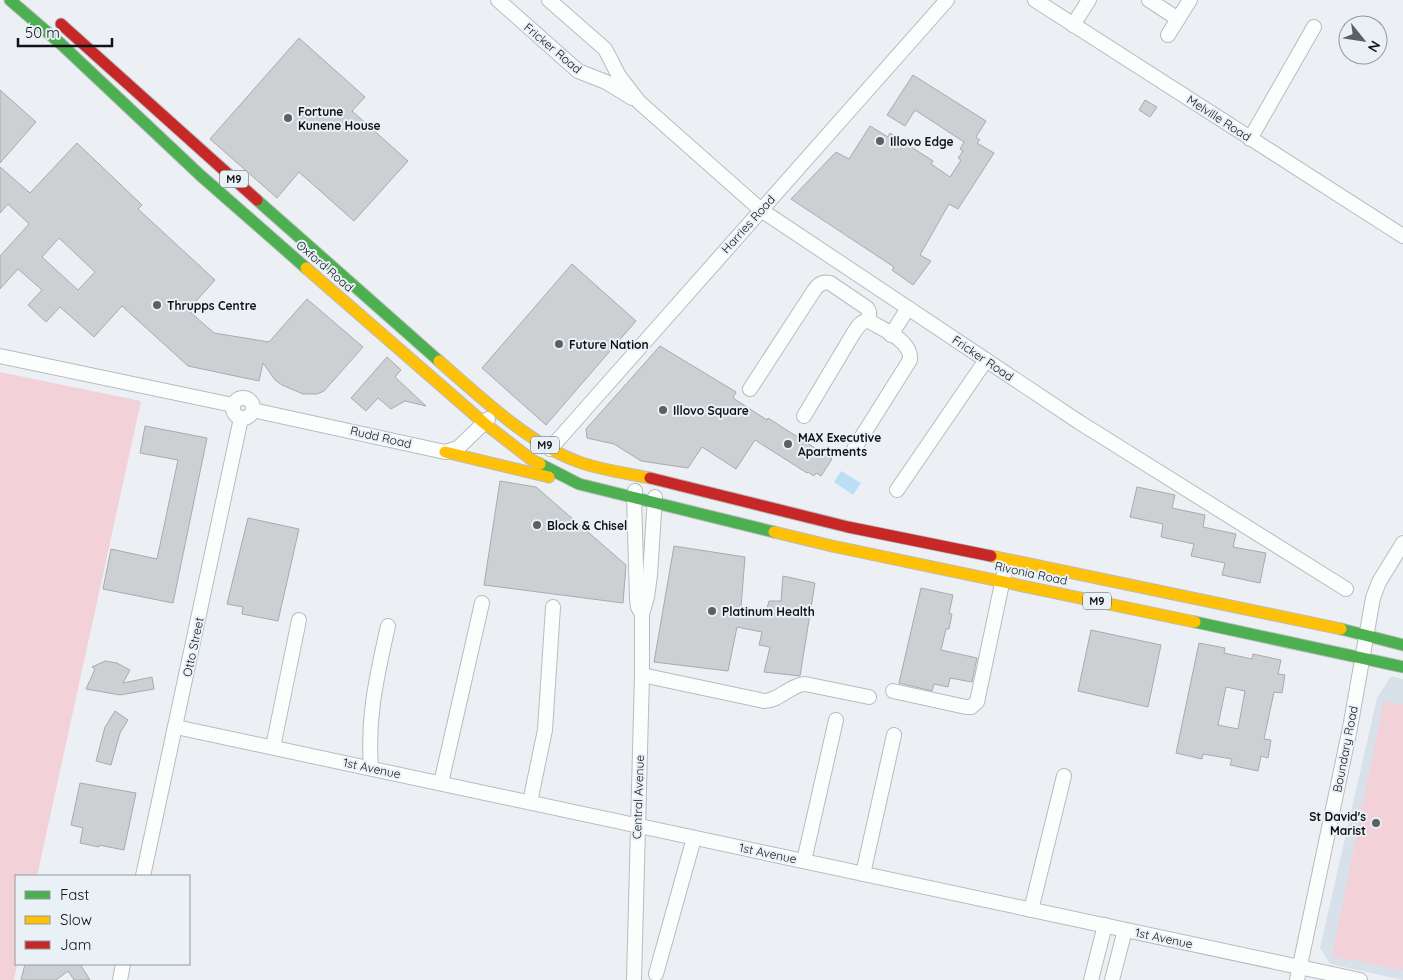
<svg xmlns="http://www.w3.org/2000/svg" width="1403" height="980" font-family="Quicksand,sans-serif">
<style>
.built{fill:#d8e1e9}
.green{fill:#f2d1d8}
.water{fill:#bcdef5}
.building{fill:#cdd0d3;stroke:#a8abae;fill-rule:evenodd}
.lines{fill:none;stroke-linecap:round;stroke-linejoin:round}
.street-casing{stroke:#b8bcbf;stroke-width:16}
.fast-casing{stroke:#b8bcbf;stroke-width:13}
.slow-casing{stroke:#b8bcbf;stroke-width:13}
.jam-casing{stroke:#b8bcbf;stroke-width:13}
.street{stroke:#fcfdfd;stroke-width:14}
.fast{stroke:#4caf50;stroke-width:11}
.slow{stroke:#ffc107;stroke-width:11}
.jam{stroke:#c62828;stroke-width:11}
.poi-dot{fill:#5d6063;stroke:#e9f1f7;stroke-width:2}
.labels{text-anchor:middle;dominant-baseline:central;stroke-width:4;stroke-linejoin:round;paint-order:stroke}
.shield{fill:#e9f1f7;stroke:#515659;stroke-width:1}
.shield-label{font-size:11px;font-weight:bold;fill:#101315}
.street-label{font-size:12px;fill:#101315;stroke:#e9f1f7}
.poi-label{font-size:12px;font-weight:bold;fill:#101315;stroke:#e9f1f7;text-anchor:start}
</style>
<rect width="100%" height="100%" fill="#ecf0f4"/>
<path class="built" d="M1391,676L1403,679V980L1330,964L1320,948L1377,698Z"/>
<g class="green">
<path d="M0,372L141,401L37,876H16L17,964L14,980H0Z"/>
<path d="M1384,701L1403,705V970L1332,956Z"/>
</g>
<path class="water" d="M841,471L861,483L853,495L834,482Z"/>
<g class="building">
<path d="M299,38L365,97L352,111L408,161L354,221L299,172L277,198L210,139Z"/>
<path d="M913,75L986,121L976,137L980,140L977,143L994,153L958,209L949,204L920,255L931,261L913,285L892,270L894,267L791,199L836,152L849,159L870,126L888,137L890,133L933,161L931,164L950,177L961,160L958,158L963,151L960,149L964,142L915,110L905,126L887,115Z"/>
<path d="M0,90L36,122L0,163Z"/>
<path d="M1145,100L1157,107L1150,117L1139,110Z"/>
<path d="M77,143L142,205L138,209L215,280L188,310L214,333L269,342L307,299L363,347L324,391L317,394H303L282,385L275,380L263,363L259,381L188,366L122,306L94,337L60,307L46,322L28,305L42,290L18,269L0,289V256L29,224L8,204L0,213V167L30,193ZM59,238L95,272L78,290L42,257Z"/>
<path d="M572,264L636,321L546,425L482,368Z"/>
<path d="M660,346L736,392L733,398L767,420L768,418L832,459L821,476L816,473L814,476L808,472L807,473L755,440L736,469L702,447L688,468L641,461L614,444L587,438L586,429Z"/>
<path d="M387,357L401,370L395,377L426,406L405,401L391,409L378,398L366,411L351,398Z"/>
<path d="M145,426L207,438L173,603L103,589L111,549L157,559L178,460L140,453Z"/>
<path d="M500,481L536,487L626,565L623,603L484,585Z"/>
<path d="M1137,487L1175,495L1172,508L1205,515L1203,527L1236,534L1233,547L1266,553L1260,583L1222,575L1225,563L1191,556L1194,544L1161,537L1163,524L1130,517Z"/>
<path d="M248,518L299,529L278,621L242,614L243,607L227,604Z"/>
<path d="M674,546L745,557L741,607L766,612L769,601H781L783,576L815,583L800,676L764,672L770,647L759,645L762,632L737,627L728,671L654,662Z"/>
<path d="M921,588L953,595L949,614H952L949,629H946L941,650L977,658L972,682L950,678L948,687L934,684L932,691L899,683Z"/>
<path d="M1091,630L1161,645L1148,707L1078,691Z"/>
<path d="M1199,643L1225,648L1224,653L1252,659L1253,654L1281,660L1278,674L1285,675L1282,693L1274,692L1264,739L1271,740L1268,758L1261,756L1258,771L1230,765L1232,759L1203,754L1202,759L1176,753ZM1226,687L1245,691L1238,729L1218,725Z"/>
<path d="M105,661L117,663L130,670L123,683L152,677L154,689L120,695L86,689L95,669L92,667Z"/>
<path d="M115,711L128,720L120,733L111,765L96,761L105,727Z"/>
<path d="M80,783L136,793L124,850L99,845V847L80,843L83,828L71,825Z"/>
<path d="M25,964H80L90,980H74L68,971L56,980H21Z"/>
</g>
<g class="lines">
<defs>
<g id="street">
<path d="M498,0L578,71L606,82L632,98"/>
<path d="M549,0L605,49L619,76L639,102L761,210L1079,422L1346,589"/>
<path d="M1035,0L1403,236"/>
<path d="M1149,0L1178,19L1190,0"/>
<path d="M1073,25L1089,0"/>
<path d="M1168,35L1178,19"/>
<path d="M1250,139L1314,27"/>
<path d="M891,335L908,308"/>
<path d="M0,356L233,405"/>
<path d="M750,389L813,292C817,286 821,281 830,283L867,308L869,312V321"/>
<circle cx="243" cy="408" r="10"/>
<path d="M253,410L445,452L458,448L488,419"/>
<path d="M804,416L853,334C857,328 861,320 869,321C884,330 912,341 910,360L854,449"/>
<path d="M550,449L947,0"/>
<path d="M897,490L986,360"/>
<path d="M635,491L634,497L637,598L638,607L642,614"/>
<path d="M642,675L764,701C779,701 790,685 805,684L869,697"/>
<path d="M893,691L966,707H971L977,702L1004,574"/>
<path d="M176,727L1360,980"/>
<path d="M273,747L299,620"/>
<path d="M371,768C367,716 377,676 388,626"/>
<path d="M441,783L482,603"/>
<path d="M530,802L545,730L553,607"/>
<path d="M804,861L836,720"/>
<path d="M863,874L894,735"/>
<path d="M143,876L241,418"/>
<path d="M1031,910L1064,776"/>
<path d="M656,974L694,838"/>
<path d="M120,980L123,964"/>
<path d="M634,980L642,675V614L647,597L650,575L655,497"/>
<path d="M1091,980L1105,925"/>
<path d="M1112,980L1125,930"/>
<path d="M1297,980L1350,728L1373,598L1379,582L1403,543"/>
</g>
<g id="fast">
<path d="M10,0L61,44L200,175L306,268"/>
<path d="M257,200L439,361"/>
<path d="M540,464L579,484L774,532"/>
<path d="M1195,622L1403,667"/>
<path d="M1341,629L1403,645"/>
</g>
<g id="slow">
<path d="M306,268L484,423L532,460L540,464"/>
<path d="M439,361C479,396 529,444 579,462C601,470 626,473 650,478"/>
<path d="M445,452L549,477"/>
<path d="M774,532L832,546L1195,622"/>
<path d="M991,556L1341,629"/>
</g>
<g id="jam">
<path d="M61,24L257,200"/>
<path d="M650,478L848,527L991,556"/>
</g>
</defs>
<use href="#street" class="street-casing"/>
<use href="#fast" class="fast-casing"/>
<use href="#slow" class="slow-casing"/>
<use href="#jam" class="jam-casing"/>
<use href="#street" class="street"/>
<use href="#fast" class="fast"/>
<use href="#slow" class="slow"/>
<use href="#jam" class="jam"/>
</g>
<g class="poi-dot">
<circle cx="288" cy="118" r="5"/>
<circle cx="880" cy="141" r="5"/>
<circle cx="157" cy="305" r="5"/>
<circle cx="559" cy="344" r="5"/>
<circle cx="663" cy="410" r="5"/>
<circle cx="788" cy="444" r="5"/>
<circle cx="537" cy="525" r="5"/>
<circle cx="712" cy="611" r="5"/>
<circle cx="1376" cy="823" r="5"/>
</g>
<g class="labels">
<g class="shield">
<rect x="220" y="170.5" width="28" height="17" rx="4"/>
<rect x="531" y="436.5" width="28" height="17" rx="4"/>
<rect x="1083" y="592.5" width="28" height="17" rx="4"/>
</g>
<g class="shield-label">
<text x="234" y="179">M9</text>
<text x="545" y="445">M9</text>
<text x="1097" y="601">M9</text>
</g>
<g class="street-label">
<text transform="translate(553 48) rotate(40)">Fricker Road</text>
<text transform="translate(1219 118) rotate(33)">Melville Road</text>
<text transform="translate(748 224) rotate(-48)">Harries Road</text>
<text transform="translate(325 266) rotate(41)">Oxford Road</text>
<text transform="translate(983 358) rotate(34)">Fricker Road</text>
<text transform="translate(381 437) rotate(13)">Rudd Road</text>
<text transform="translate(1031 573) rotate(12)">Rivonia Road</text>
<text transform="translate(193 647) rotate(-78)">Otto Street</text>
<text transform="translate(1345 749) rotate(-79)">Boundary Road</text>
<text transform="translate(372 768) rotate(12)">1st Avenue</text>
<text transform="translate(638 797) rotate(-88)">Central Avenue</text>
<text transform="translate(768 853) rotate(12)">1st Avenue</text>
<text transform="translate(1164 938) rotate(12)">1st Avenue</text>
</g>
<g class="poi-label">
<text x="298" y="111">Fortune<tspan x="298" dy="14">Kunene House</tspan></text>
<text x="890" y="141">Illovo Edge</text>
<text x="167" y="305">Thrupps Centre</text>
<text x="569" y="344">Future Nation</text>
<text x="673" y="410">Illovo Square</text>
<text x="798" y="437">MAX Executive<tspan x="798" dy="14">Apartments</tspan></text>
<text x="547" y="525">Block &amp; Chisel</text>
<text x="722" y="611">Platinum Health</text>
<text x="1366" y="816" text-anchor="end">St David's<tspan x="1366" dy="14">Marist</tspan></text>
</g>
</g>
<rect x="15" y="875" width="175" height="90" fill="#e9f1f7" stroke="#92989d"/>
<rect x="25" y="891" width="25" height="8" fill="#4caf50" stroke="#92989d"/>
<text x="60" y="900" font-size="15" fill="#101315">Fast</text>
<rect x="25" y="916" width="25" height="8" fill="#ffc107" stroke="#92989d"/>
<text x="60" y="925" font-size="15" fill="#101315">Slow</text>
<rect x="25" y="941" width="25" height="8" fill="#c62828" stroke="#92989d"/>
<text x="60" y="950" font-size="15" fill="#101315">Jam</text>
<g transform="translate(1363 40) rotate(120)"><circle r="24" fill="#e9f1f7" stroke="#92989d"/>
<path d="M0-4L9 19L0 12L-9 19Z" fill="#5d6063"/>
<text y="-8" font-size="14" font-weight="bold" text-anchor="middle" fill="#101315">N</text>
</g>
<path d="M18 38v8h94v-8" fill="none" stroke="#101315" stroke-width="2.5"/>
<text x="25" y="38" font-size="15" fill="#101315" stroke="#e9f1f7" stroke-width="4" paint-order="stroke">50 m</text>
</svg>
